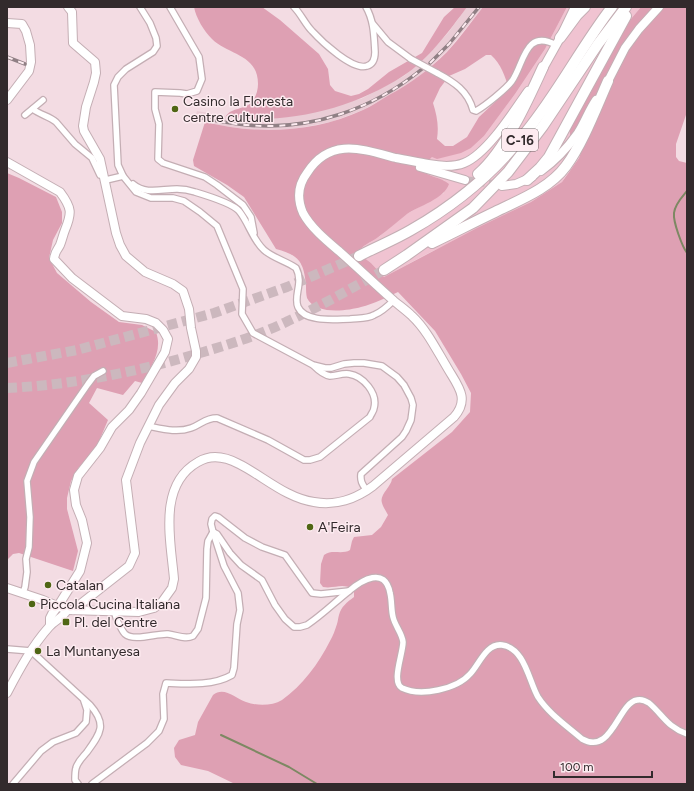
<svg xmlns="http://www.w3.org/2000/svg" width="694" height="791" font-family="Figtree,sans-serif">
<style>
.built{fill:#eacdd6}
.green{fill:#f0c3d1}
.forest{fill:#dea0b3;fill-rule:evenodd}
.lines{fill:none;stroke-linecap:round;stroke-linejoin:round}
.stream{stroke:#7d8863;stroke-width:2}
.secondary-tunnel{stroke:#ccb8be;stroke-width:8;stroke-dasharray:8 4;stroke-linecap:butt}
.highway-tunnel{stroke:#ccb8be;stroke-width:10;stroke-dasharray:10 5;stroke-linecap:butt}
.street-casing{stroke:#c4aeb4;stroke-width:8}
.secondary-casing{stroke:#c4aeb4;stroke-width:10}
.highway-casing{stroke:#c4aeb4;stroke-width:12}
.street{stroke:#fff;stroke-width:5.5}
.secondary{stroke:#fff;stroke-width:8}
.highway{stroke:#fff;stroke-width:10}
.rail-casing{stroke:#908085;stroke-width:3.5}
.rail{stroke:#fdebf0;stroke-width:2;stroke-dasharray:6;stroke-linecap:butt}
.street-bridge-casing{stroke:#c4aeb4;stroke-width:8;stroke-linecap:butt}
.street-bridge{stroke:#fff;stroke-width:5.5}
.poi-dot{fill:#4f6614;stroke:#fdebf0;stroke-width:1.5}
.labels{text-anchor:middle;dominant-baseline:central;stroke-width:3;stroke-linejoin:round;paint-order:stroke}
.shield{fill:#fdebf0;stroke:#6f6467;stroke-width:1}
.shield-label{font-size:13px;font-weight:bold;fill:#322a2c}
.poi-label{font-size:14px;fill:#322a2c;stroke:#fdebf0;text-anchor:start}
</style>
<rect width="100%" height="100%" fill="#f3dce3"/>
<path class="built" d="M467,7H483L447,51L420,76L398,90L363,110L331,122L287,130H252L217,125L195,119L197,111L226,116L361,99L404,76L423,60L448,33Z"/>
<path class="green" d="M567,7H641L625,26L570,129L582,146L581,152L562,182L531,202L425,255L384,277L371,263L358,253L361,248L380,236L405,215L444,193L445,181L429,175L419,169L432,157L471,148L484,136L515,94L545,49Z"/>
<g class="forest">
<path d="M194,7H262L280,20L319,54L328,69L330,85L335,91L351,96L359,94L368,89L389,72L422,53L444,17L455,7H467C450,30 427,61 403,76C362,103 308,119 259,119C248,119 237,117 226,116C232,107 245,110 252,102C256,97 258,90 258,84C258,54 228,55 212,39C204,31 196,18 194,7Z"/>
<path d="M483,7H567L545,49L515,94L484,136L471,148L461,153L437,159L432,157L420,169C428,177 441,177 449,184C444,199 419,206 407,214C397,222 388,230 377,238C370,243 362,245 358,253L371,263L384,277L477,228L531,202L562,182L579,158L581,152L582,146L570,135V129L625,26L641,7H687V112L676,144V157L679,161L687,163V784H235L208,771L181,765L175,757L174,748L179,740L195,735L198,722L213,695C224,686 235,698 246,702C257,706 272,706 282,700C302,686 319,663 330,641C333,636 335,630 337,624C338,621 338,618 339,615C341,607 347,602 354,597V590C342,582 336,589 323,587L320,583L321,564L324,555C332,549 342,555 350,550L352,541L354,537L372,535L381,527L388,515C386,511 383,507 382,503C379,495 391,487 392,479L452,432L470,412L471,393L461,374L435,331L398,292C387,297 374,304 361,307C347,311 315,315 307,298C306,294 306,290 306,286C304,262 299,255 276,249L244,197L227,185L194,166L193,160L205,122C257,135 313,133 363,110C372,106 380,100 389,95C410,84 430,69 447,52C460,38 471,22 483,7ZM486,55H491C501,64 505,76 509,89L479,117L467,137L453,146H445L437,139C439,126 437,116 433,103L440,88L449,76L465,69Z"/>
<path d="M7,173L19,178L56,197L62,212V223L53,240L49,258L57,273L91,302L119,322L142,325L156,332C163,351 151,367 142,383L135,381L123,395L97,388L89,403L108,420L97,446L89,458L79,467L71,481L67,498V509L78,551L73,571L19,553L13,554L7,560Z"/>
</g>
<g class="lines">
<g class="stream">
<path d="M687,191C682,197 675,204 674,213C673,222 682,246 687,253"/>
<path d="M221,735L289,767L317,784"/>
</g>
<path class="secondary-tunnel" d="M465,180L500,185"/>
<g class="highway-tunnel">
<path d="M7,363L77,350L214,313L287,287L359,256"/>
<path d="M7,388C72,385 137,372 200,353C230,344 260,335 288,321C321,306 352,288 384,270"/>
</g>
<defs>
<g id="street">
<path d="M140,7L150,23L156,38L157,46L153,52L126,69L118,77L114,85L118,165L123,176L136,192L151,198H173L184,201L200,212L217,226L243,289L242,314L253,333L313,365L325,368H331L344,364L354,363H364L382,366L397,377L404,385L411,398L413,405L411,420L406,431L402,437L361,474C360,482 363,485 367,491"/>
<path d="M170,7L199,57L202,79L197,91L187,94L180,93L155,92V109L159,124L158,159L163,163L205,177L217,185L243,205L251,217L254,233"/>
<path d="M294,7C301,14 305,24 312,31C322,42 353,71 367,66C374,64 375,58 375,52C374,36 374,21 366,7"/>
<path d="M373,24L388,42L411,59"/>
<path d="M437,73C454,82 468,91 473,110L476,111C485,106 506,89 512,81C524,64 525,28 556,45"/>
<path d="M33,109C40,115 49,116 56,122L75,144L92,158L100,175L103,174"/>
<path d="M25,115L43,100"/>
<path d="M106,180L123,176"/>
<path d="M133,184C146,195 161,189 177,189C183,189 189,190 195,192C205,195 233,204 239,211C249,223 252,239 264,250C273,258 286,261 296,268C304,283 293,296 298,307C305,323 336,319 350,319C358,318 367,319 374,315C382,312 388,306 394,300"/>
<path d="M148,426C163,429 177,433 191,428C202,424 205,418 217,418L268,440L304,460H310L320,457L370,417C371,414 374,411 374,408C378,393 363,376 349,374C342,373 336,376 330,376C324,375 318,370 314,366"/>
<path d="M213,532L217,534L230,553L241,565L262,580L275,605L285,619L294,627H300L307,625C322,615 335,602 349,591C362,580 385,566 390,593C392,601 391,609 393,617C395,626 402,633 403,642C403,654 391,682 402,688C421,697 457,689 470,674C479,665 486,643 502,645C525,648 529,682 538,697C549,714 567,726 582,739C612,756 618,703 637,700C641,699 646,701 649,703C663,715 667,727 687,734"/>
<path d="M23,593L25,587L27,572L26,559L29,547L30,517L27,481L34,462L88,384L94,376L103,371"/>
<path d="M115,611C115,617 117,621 120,626C121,628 123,632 125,634C134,642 157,633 168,634C177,635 185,640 193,636L198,629L206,598L207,549L208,541L213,532"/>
<path d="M7,649L31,651L90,705C107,724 101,733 87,752C83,757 78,761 76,768C75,771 75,776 75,780L78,784"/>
<path d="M13,784L41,751L53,742L76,733L86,722L87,710L84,701"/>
<path d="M92,784L147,743L159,731L164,719L163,694L166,683C188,684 213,686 232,675L234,668L237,624L240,610L238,593L224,566L213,532L211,524L212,519L215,516L218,517L245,538L262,547L285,555L312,593L321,594L349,591"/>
</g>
<g id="secondary">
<path d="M68,7L72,12L73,43L95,62L96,73L94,82L86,107L83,126L84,131L100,159L116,233L120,245L126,256L145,272L173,284L183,291L189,309L191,328L196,351V357L189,369L175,383L159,405L140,443L126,480L135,553L129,566L73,610"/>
<path d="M7,23L22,24L26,31L30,45L31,62L29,71L7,100"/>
<path d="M541,72L560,38L575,7"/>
<path d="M606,85L625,48L639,29L659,7"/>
<path d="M7,162L60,192C72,208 72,213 65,230C63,235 62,240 60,245C57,251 55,251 54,259L72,278L122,316L146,319L156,323L163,330L168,339L165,352L141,393L129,410L112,427L100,448L78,476L74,490L76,505L82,520L87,543L80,571L58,606L52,614L50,618V625"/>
<path d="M420,167L465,180"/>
<path d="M541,171C555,161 568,147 578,133C585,122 589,110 596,100"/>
<path d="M502,186L516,184L532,177"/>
<path d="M7,588L43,600L67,610L139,612L154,608L162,602L172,588L174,579C171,542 157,485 198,462C211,454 226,457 239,464C263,476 286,498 314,502C335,506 356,499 373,486L454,417C470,399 458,386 448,369C437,351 427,330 412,316C407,311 400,306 394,301C376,285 358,268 340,252C327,241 311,228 303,213C297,199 298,185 307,173C330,137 362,149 396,158C406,160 418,162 428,164C439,166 454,167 464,163C487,154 514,111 528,91"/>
<path d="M7,693C19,670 32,646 49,627C55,620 63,618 67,610"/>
</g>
<g id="highway">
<path d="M560,38L577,15L585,7"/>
<path d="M478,174C505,151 528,100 543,67"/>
<path d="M527,180L540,168L549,157L626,16"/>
<path d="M432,243C453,233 474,222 495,212C519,200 549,189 566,166C583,143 596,108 608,81"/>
<path d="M359,256C376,247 394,240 411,230C455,205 495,172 526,132C558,93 581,47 612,7"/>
<path d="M384,270L407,255L473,208L508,172L543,126L598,44L626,7"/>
</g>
</defs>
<use href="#street" class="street-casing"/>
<use href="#secondary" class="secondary-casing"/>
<use href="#highway" class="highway-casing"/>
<use href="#street" class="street"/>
<use href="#secondary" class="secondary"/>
<use href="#highway" class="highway"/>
<defs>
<g id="rail">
<path d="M7,57L25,64"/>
<path d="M430,63L449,44L479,7"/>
<path d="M196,117C213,120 230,124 247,125C311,131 373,109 422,69"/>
</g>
</defs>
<use href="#rail" class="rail-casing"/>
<use href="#rail" class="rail"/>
<defs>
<path id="street-bridge" d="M411,59L437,73"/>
</defs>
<use href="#street-bridge" class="street-bridge-casing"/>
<use href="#street-bridge" class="street-bridge"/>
</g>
<g class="poi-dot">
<circle cx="175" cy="109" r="4"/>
<circle cx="310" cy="527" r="4"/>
<circle cx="48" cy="585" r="4"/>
<circle cx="32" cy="604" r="4"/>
<rect x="62" y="618" width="8" height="8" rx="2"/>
<circle cx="38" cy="651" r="4"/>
</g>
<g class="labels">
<rect class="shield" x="502" y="129" width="36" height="22" rx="3"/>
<g class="shield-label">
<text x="520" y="140">C-16</text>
</g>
<g class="poi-label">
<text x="183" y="101">Casino la Floresta<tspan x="183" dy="16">centre cultural</tspan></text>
<text x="318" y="527">A'Feira</text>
<text x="56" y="585">Catalan</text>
<text x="40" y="604">Piccola Cucina Italiana</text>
<text x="74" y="622">Pl. del Centre</text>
<text x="46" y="651">La Muntanyesa</text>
</g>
</g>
<rect width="694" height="791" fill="none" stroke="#322a2c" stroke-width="16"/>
<path d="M554 771v6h98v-6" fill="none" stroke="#322a2c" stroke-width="2"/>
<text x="560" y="771" font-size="12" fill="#322a2c" stroke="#fdebf0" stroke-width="3" paint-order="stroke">100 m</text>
</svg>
